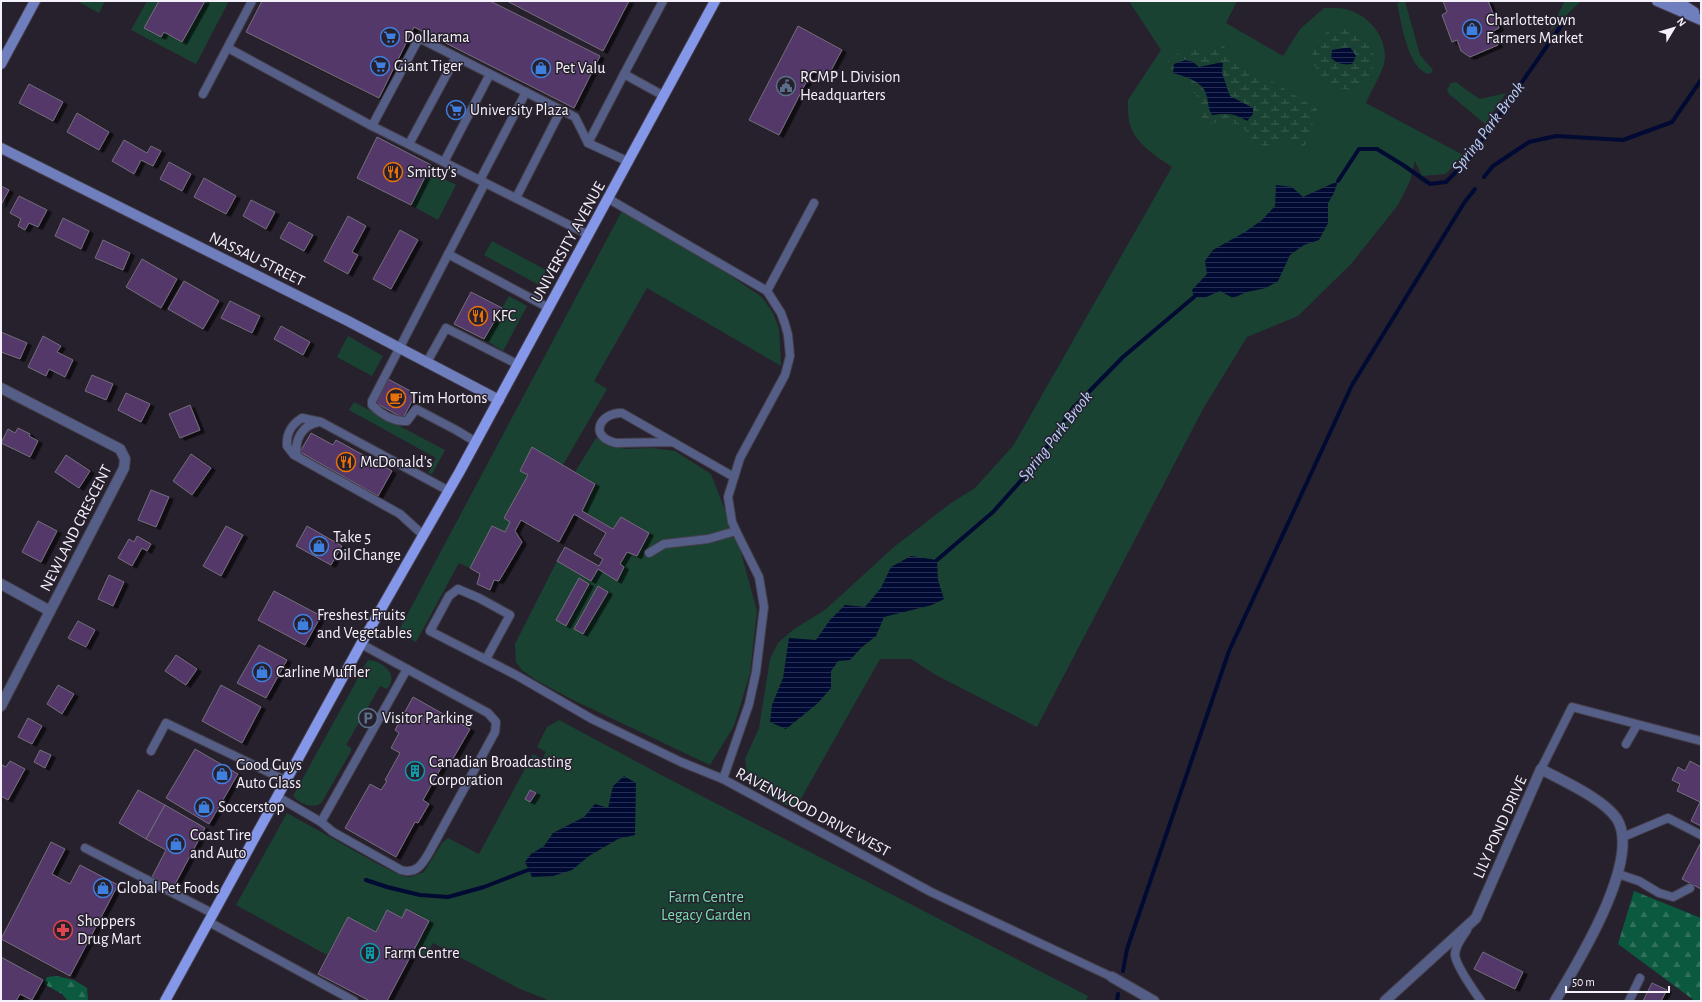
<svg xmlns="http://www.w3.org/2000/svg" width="1702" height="1002" font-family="'Alegreya Sans',sans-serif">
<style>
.green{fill:#1a4232}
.forest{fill:url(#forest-firs)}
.wetland{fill:url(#wetland-marsh)}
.water{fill:url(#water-rules)}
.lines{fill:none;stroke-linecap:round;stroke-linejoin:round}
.stream{stroke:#000a33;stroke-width:4}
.building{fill:#523969;stroke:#746d7c;filter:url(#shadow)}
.lane-casing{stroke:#443e4a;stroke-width:10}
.street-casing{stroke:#443e4a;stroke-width:12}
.secondary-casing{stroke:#443e4a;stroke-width:12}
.primary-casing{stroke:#443e4a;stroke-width:12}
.lane{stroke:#545e86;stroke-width:8}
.street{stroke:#545e86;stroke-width:10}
.secondary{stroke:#6f7fbe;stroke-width:10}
.primary{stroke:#8497e9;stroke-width:10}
.labels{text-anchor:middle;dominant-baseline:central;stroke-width:3;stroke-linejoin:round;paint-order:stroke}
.poi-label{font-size:16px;fill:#f5f1fa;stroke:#27212d;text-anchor:start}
.street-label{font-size:16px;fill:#f5f1fa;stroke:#27212d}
.park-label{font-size:16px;fill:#79ddb2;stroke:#27212d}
.water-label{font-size:17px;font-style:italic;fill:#b6d0fd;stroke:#27212d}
</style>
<defs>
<pattern id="forest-firs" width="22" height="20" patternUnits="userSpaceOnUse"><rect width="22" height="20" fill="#0b593f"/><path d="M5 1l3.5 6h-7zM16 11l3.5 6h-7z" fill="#2f715c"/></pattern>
<pattern id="wetland-marsh" width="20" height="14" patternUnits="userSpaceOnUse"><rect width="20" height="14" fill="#1a4232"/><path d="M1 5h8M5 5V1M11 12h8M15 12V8" fill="none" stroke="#3c5e51"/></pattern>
<pattern id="water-rules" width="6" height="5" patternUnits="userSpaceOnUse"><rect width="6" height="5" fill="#000a33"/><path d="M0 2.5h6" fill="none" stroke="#262e51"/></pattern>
<filter id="shadow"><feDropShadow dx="4.5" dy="2.5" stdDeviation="0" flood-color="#0009"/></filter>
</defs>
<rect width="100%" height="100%" fill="#27212d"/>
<g class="green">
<path d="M77,1H105L99,13Z"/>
<path d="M147,1H229L196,64L131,30Z"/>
<path d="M1129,1H1237L1226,23L1283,56L1300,29L1324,8C1334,8 1345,7 1354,12C1373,20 1389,42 1384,64C1380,77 1371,91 1366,103L1463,155L1446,174L1422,176L1415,161L1410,181L1398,205L1351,264L1298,316L1247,337L1203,409L1037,727L936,675L911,659H880L795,809L772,798L748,778L745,759L759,728L770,659L778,643L794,629L825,610L894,547L951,503L975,488L1013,446L1172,167C1157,157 1136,144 1130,125C1128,118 1128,108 1128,100L1161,50Z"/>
<path d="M1405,1L1420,55L1433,70L1430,74C1408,72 1401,20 1397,3Z"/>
<path d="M1562,1H1581L1550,31L1564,2Z"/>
<path d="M1456,82L1469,92L1480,99L1506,93L1485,124L1449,94L1447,90L1451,83Z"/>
<path d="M428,171L456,185L438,220L411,205Z"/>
<path d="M623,209L731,276L762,297L773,313L779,329L781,366L647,288L594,381L607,389L563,465L532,448L528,475L504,518L510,522L505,532L492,526L470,568L459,563L416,642L398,632Z"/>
<path d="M492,241L546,270L539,285L484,255Z"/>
<path d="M509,296L527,306L503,351L484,339Z"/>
<path d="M348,336L383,356L372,376L337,357Z"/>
<path d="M354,402L445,450L432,474L428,473L436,458L349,410Z"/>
<path d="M596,438L610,446L626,449L653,448L675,451L711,474L740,549L757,611L750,673L734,726L710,765L571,699L536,680L522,670L516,662L515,644L557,561L591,581L598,569L617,581L624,567L620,564L627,552L637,556L649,533L621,517L613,529L582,511L595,484L575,472Z"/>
<path d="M368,660C382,661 400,674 387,689L380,686L346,745L351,748V751L322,802C314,810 300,804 293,796Z"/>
<path d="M559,720L667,778L1088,996L1086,1001H546V999L520,989L433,943L424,958L413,951L406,910L402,918L387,910L376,932L348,917L327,955L236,905L287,813L378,864L402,876L410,877L424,872L442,843L448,838L479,854L533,754L542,759L546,752L537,747L547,727Z"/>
</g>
<g class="forest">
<path d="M1634,891L1701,918V1001H1695L1618,944Z"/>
<path d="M56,976L74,980L87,988L88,1001H68L62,994L44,984L47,977Z"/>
</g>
<g class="wetland">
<path d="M1347,27L1369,42L1375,58L1371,74L1352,90L1325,86L1312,60L1313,48L1320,37L1332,29Z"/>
<path d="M1222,43L1230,56L1317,109L1313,120L1311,138L1302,148L1294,146L1291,138L1284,135L1267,146L1256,144L1241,125L1221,121L1208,125L1202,122L1201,102L1191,87L1166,73L1164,64C1183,50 1186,45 1210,52Z"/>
</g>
<g class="water">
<path d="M1350,47L1356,56L1352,64C1343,65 1338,64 1331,58L1332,50Z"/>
<path d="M1185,60L1193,62L1199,67L1223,62L1222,73L1230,96L1253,108V114L1247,121C1235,113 1226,113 1212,115C1208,109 1209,105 1207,97C1204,81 1186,77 1173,73L1174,64Z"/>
<path d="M1338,181L1334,193L1328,203V223L1319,240L1304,245L1290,255L1278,281L1266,288L1247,292L1233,298L1220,291L1204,298L1194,297L1192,290L1207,274L1205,261L1213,250L1245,232L1262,220L1275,206L1276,185L1292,187L1303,197Z"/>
<path d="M911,556L937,560L938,580L944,599L932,605L884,617L876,636L862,647L850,660L838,661L831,671V688L818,703L786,729L770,722L772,705L783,678L789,638L816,640L830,620L845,605L865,607L881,588L891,567Z"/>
<path d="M624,776L636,783L635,835L618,839L589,856L572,870L553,876L532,877L525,862L531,854L544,846L553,833L584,817L595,804L608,808L613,786Z"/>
</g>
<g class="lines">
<g class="stream">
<path d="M1484,177L1493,166L1529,142L1556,136L1623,140L1672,122L1701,80"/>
<path d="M1338,181L1359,149H1377L1403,165L1430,184L1446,182L1468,160L1565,20"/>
<path d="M937,560L993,512L1034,466L1073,408L1123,357L1194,297"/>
<path d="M366,880L387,887L420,895L448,897L484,887L528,870"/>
<path d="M1123,971L1127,949L1229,651L1352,385L1464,203L1475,189"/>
<path d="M1117,1001L1118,994"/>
</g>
</g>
<g class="building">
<path d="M159,1H205L182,42L164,32L161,37L144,28Z"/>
<path d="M262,1H490L600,56L574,108L414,27L379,98L246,32Z"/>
<path d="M507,1H629L603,51Z"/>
<path d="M1443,1H1488L1499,28L1493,31L1498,45L1470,57L1461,51L1457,40L1452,42L1442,15L1447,12Z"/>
<path d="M798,26L842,50L828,76L813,69L779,135L749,120Z"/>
<path d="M29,84L63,102L53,121L19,103Z"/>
<path d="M77,113L109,132L99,150L67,132Z"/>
<path d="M377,137L431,165L411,205L357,178Z"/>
<path d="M124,140L147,153L151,146L161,151L153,166L141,160L134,174L112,161Z"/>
<path d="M169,162L191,174L182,191L160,179Z"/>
<path d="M204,178L236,196L226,214L194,197Z"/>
<path d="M1,186L9,190L1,205Z"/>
<path d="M19,196L47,210L38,227L29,223L25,230L18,226L21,219L10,213Z"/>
<path d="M251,200L275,212L266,229L243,216Z"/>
<path d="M348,216L366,226L352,252L358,255L348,274L324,261Z"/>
<path d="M63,218L89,231L81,249L55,236Z"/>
<path d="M289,222L313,235L304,251L280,238Z"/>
<path d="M400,230L418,240L391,289L373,279Z"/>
<path d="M103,240L130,253L123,270L95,258Z"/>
<path d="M142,259L177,279L161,308L126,287Z"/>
<path d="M184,281L219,301L203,329L168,309Z"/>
<path d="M471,292L502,308L484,339L454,324Z"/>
<path d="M230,301L260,316L252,333L221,318Z"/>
<path d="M281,326L310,342L303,355L274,339Z"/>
<path d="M1,332L27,343L20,359L1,352Z"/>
<path d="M43,336L61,346L57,352L73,360L65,377L49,369L46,376L28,367Z"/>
<path d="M92,375L113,384L106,400L85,391Z"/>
<path d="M388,379L416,394L403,418L376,403Z"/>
<path d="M126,393L150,404L141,422L118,410Z"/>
<path d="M190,405L200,430L180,438L169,414Z"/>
<path d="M18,428L30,434L29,436L38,441L30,457L1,443L8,429L15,433Z"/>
<path d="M311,433L333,445L336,440L392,471L378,496L300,452Z"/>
<path d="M532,447L595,484L582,511L613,529L621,517L649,533L637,556L627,552L620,564L624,567L617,581L598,569L591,581L557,561L565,547L599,566L603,559L594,554L606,533L574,514L559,542L521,520L515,531L522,542L499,581L494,580L490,590L477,584L480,574L470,568L492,526L505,532L510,522L504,518L528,475L520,471Z"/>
<path d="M191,454L211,468L192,495L173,481Z"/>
<path d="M66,455L90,471L79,488L55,472Z"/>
<path d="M151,490L169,497L156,527L138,520Z"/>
<path d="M38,521L57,531L41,562L22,552Z"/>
<path d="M226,526L243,535L221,576L203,566Z"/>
<path d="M307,526L342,546L331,565L296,546Z"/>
<path d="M137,536L151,544L147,551L142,548L132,566L118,558L129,539L134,542Z"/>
<path d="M109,575L124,582L113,606L98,599Z"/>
<path d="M579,578L589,584L566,626L556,620Z"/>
<path d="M598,586L608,592L583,634L574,629Z"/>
<path d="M274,591L321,616L305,645L258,620Z"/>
<path d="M78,621L95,630L86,647L68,638Z"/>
<path d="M259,645L287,660L266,698L237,683Z"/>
<path d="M176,655L197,669L186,685L165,671Z"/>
<path d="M58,685L74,694L62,714L47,704Z"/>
<path d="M221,685L261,707L242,743L202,721Z"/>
<path d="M413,697L470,729L451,762L446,759L423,800L429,804L418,823L415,822L396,857L345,828L370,784L381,790L387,781L385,780L400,753L391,748L399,733L395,730Z"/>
<path d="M28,718L42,726L32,744L18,737Z"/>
<path d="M195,749L238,774L209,824L166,798Z"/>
<path d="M40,750L51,755L45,768L34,762Z"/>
<path d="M10,761L25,769L8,800L1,796V766L2,765L6,767Z"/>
<path d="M1690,761L1701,767V826L1691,821L1700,802L1677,791L1680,784L1672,780L1678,767L1685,771Z"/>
<path d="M138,790L165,805L146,839L119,823Z"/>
<path d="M530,790L536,793L530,802L525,799Z"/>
<path d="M165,805L205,828L173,888L152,877L166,850L146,839Z"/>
<path d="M51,842L65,849L52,874L70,884L80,865L118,885L70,976L1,939Z"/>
<path d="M1700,844H1701V889L1682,879Z"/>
<path d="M406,909L429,921L387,1001H370L318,974L348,917L376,932L387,910L402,918Z"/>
<path d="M1483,952L1523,972L1515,989L1474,969Z"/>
<path d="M1,957L43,980L32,1000L20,994L16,1001H1Z"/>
<path d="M1652,983L1667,990L1661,1001H1643Z"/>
</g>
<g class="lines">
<defs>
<g id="lane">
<path d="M663,1L624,74L664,96"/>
<path d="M228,48L372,126"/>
<path d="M203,94L252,1"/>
<path d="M588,143L624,74"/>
<path d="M409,144L456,57"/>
<path d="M444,162L490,74"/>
<path d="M480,180L526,92"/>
<path d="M516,198L561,110"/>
<path d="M609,199L767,291L781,313L785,324L788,335L790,356L785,375L740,458L728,497L732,522L736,531L759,577L764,607L756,672L749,704L723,779"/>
<path d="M589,235L372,126L419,38L575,117L588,143L629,162"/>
<path d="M448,254L549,308"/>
<path d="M767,291L814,203"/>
<path d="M427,362L446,328L517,364"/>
<path d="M476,442L456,430L416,409L407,421C393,422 382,415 372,405V401L485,183"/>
<path d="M673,442L616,443C587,436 601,412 622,413L734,477"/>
<path d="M297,456C294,440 302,425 319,422"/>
<path d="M423,535L400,514L294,455L287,446C286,433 291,425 302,418L321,422L449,491"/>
<path d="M649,553L664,544L708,539L736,531"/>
<path d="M486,659L510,615L479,598L458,589L449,596L430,631L516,675L592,719L681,762L723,779L931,892L1112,977"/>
<path d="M1626,744L1637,725"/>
<path d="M151,751L166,723L287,781"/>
<path d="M1541,769L1572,707L1701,741"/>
<path d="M278,797L321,822L333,832L401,870C417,875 423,863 430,851L495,732L496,722L488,713L361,644"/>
<path d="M321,822L407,669"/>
<path d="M1623,837L1668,818L1701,835"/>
<path d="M85,848L214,914"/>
<path d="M1618,874L1639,881L1659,893L1673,897L1690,888"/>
<path d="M209,922L354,1001"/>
<path d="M1467,930C1462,937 1455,946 1455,955C1456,966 1474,991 1481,1001"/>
<path d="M1629,1001L1640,978"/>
</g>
<g id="street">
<path d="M1,388L120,449L125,459L124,468L1,706"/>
<path d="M1,584L50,611"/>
<path d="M1112,977L1154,1001"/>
<path d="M1385,1001L1476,918L1541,769C1563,781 1604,799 1617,819C1642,860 1577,964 1555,1001"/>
</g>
<g id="secondary">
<path d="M1657,1L1701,20"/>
<path d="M1677,1L1694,12"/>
<path d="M1,64L35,1"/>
<path d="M1,148L346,320L499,400"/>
</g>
<path id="primary" d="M165,1001L361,644L460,471L715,1"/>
</defs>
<use href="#lane" class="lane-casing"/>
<use href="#street" class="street-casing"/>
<use href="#secondary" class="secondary-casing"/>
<use href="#primary" class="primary-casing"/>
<use href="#lane" class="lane"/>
<use href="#street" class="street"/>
<use href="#secondary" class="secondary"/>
<use href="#primary" class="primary"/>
</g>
<defs>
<symbol id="shop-ring" viewBox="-11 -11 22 22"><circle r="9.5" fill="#27212d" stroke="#3f7fe0" stroke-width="1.5"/><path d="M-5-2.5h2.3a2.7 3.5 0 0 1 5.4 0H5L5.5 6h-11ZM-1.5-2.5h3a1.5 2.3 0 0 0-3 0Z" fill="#3f7fe0"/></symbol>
<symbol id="supermarket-ring" viewBox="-11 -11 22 22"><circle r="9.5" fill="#27212d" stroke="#3f7fe0" stroke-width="1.5"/><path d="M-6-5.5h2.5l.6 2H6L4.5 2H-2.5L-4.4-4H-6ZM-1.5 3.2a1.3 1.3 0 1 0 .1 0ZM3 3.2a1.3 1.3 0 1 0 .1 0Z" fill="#3f7fe0"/></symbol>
<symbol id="civic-ring" viewBox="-11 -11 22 22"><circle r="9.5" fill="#27212d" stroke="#5c6f8a" stroke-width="1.5"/><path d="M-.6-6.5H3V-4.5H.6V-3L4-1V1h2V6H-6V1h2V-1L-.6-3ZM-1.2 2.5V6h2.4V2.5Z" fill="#5c6f8a"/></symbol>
<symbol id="restaurant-ring" viewBox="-11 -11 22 22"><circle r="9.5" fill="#27212d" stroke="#e8710a" stroke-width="1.5"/><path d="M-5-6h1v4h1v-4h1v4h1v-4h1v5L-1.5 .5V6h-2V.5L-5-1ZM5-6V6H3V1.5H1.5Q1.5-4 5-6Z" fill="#e8710a"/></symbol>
<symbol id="cafe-ring" viewBox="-11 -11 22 22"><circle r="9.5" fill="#27212d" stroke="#e8710a" stroke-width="1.5"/><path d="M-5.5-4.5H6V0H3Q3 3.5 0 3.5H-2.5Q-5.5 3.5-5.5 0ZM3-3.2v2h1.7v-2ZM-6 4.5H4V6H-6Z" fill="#e8710a"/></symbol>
<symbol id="parking-ring" viewBox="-11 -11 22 22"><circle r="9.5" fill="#27212d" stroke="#5c6f8a" stroke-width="1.5"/><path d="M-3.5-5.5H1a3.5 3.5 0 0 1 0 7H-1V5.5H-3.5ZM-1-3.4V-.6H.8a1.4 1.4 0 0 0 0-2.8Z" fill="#5c6f8a"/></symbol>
<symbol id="building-ring" viewBox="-11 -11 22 22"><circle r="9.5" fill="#27212d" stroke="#0f9aa8" stroke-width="1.5"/><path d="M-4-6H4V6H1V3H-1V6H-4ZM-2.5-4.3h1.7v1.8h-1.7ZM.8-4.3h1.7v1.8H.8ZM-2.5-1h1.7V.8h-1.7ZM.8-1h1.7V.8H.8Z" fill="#0f9aa8"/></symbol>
<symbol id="pharmacy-ring" viewBox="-11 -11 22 22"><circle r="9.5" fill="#27212d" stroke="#e0444e" stroke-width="1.5"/><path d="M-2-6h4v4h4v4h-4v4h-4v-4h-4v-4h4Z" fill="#e0444e"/></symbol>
</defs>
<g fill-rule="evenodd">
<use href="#shop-ring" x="1461" y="18" width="22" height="22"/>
<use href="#supermarket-ring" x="379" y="26" width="22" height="22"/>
<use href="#supermarket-ring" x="369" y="55" width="22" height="22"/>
<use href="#shop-ring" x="530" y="57" width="22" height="22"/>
<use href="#civic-ring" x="775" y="75" width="22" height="22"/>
<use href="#supermarket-ring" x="445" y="99" width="22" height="22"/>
<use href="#restaurant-ring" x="382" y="161" width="22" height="22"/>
<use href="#restaurant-ring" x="467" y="305" width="22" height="22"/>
<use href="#cafe-ring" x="385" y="387" width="22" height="22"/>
<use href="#restaurant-ring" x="335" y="451" width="22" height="22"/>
<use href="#shop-ring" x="308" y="535" width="22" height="22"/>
<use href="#shop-ring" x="292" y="613" width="22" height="22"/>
<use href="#shop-ring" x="251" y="661" width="22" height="22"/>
<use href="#parking-ring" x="357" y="707" width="22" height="22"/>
<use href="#building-ring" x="404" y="760" width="22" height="22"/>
<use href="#shop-ring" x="211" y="763" width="22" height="22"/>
<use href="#shop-ring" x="193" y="796" width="22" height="22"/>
<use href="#shop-ring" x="165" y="833" width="22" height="22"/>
<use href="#shop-ring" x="92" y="877" width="22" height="22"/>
<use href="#pharmacy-ring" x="52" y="919" width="22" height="22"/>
<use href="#building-ring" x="359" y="942" width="22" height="22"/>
</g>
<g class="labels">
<g class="poi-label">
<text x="1486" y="20">Charlottetown<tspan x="1486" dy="18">Farmers Market</tspan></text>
<text x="404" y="37">Dollarama</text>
<text x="394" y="66">Giant Tiger</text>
<text x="555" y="68">Pet Valu</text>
<text x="800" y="77">RCMP L Division<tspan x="800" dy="18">Headquarters</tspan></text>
<text x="470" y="110">University Plaza</text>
<text x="407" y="172">Smitty's</text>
<text x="492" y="316">KFC</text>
<text x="410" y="398">Tim Hortons</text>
<text x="360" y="462">McDonald's</text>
<text x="333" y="537">Take 5<tspan x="333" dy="18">Oil Change</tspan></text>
<text x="317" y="615">Freshest Fruits<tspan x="317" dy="18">and Vegetables</tspan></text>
<text x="276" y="672">Carline Muffler</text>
<text x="382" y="718">Visitor Parking</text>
<text x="429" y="762">Canadian Broadcasting<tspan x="429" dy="18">Corporation</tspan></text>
<text x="236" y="765">Good Guys<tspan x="236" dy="18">Auto Glass</tspan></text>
<text x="218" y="807">Soccerstop</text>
<text x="190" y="835">Coast Tire<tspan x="190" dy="18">and Auto</tspan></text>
<text x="117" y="888">Global Pet Foods</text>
<text x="77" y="921">Shoppers<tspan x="77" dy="18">Drug Mart</tspan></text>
<text x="384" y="953">Farm Centre</text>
</g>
<g class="street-label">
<text transform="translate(568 242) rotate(-61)">UNIVERSITY AVENUE</text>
<text transform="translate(257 259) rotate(26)">NASSAU STREET</text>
<text transform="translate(76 528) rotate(-63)">NEWLAND CRESCENT</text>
<text transform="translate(813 812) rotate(28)">RAVENWOOD DRIVE WEST</text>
<text transform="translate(1500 827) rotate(-66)">LILY POND DRIVE</text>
</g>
<g class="park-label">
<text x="706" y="897">Farm Centre<tspan x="706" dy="18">Legacy Garden</tspan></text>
</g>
<g class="water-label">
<text transform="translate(1488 127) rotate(-53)">Spring Park Brook</text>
<text transform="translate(1055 436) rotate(-52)">Spring Park Brook</text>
</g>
</g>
<rect width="1702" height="1002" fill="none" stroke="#f5f1fa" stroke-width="4"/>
<g transform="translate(1674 28) rotate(52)" stroke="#27212d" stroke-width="3" paint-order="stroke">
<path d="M0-3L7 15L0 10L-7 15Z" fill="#f5f1fa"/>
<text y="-6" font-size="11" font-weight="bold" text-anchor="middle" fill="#f5f1fa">N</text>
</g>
<path d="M1566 986v6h103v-6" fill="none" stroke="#f5f1fa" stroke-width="2"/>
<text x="1572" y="986" font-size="12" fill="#f5f1fa" stroke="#27212d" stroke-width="3" paint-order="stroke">50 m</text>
</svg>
